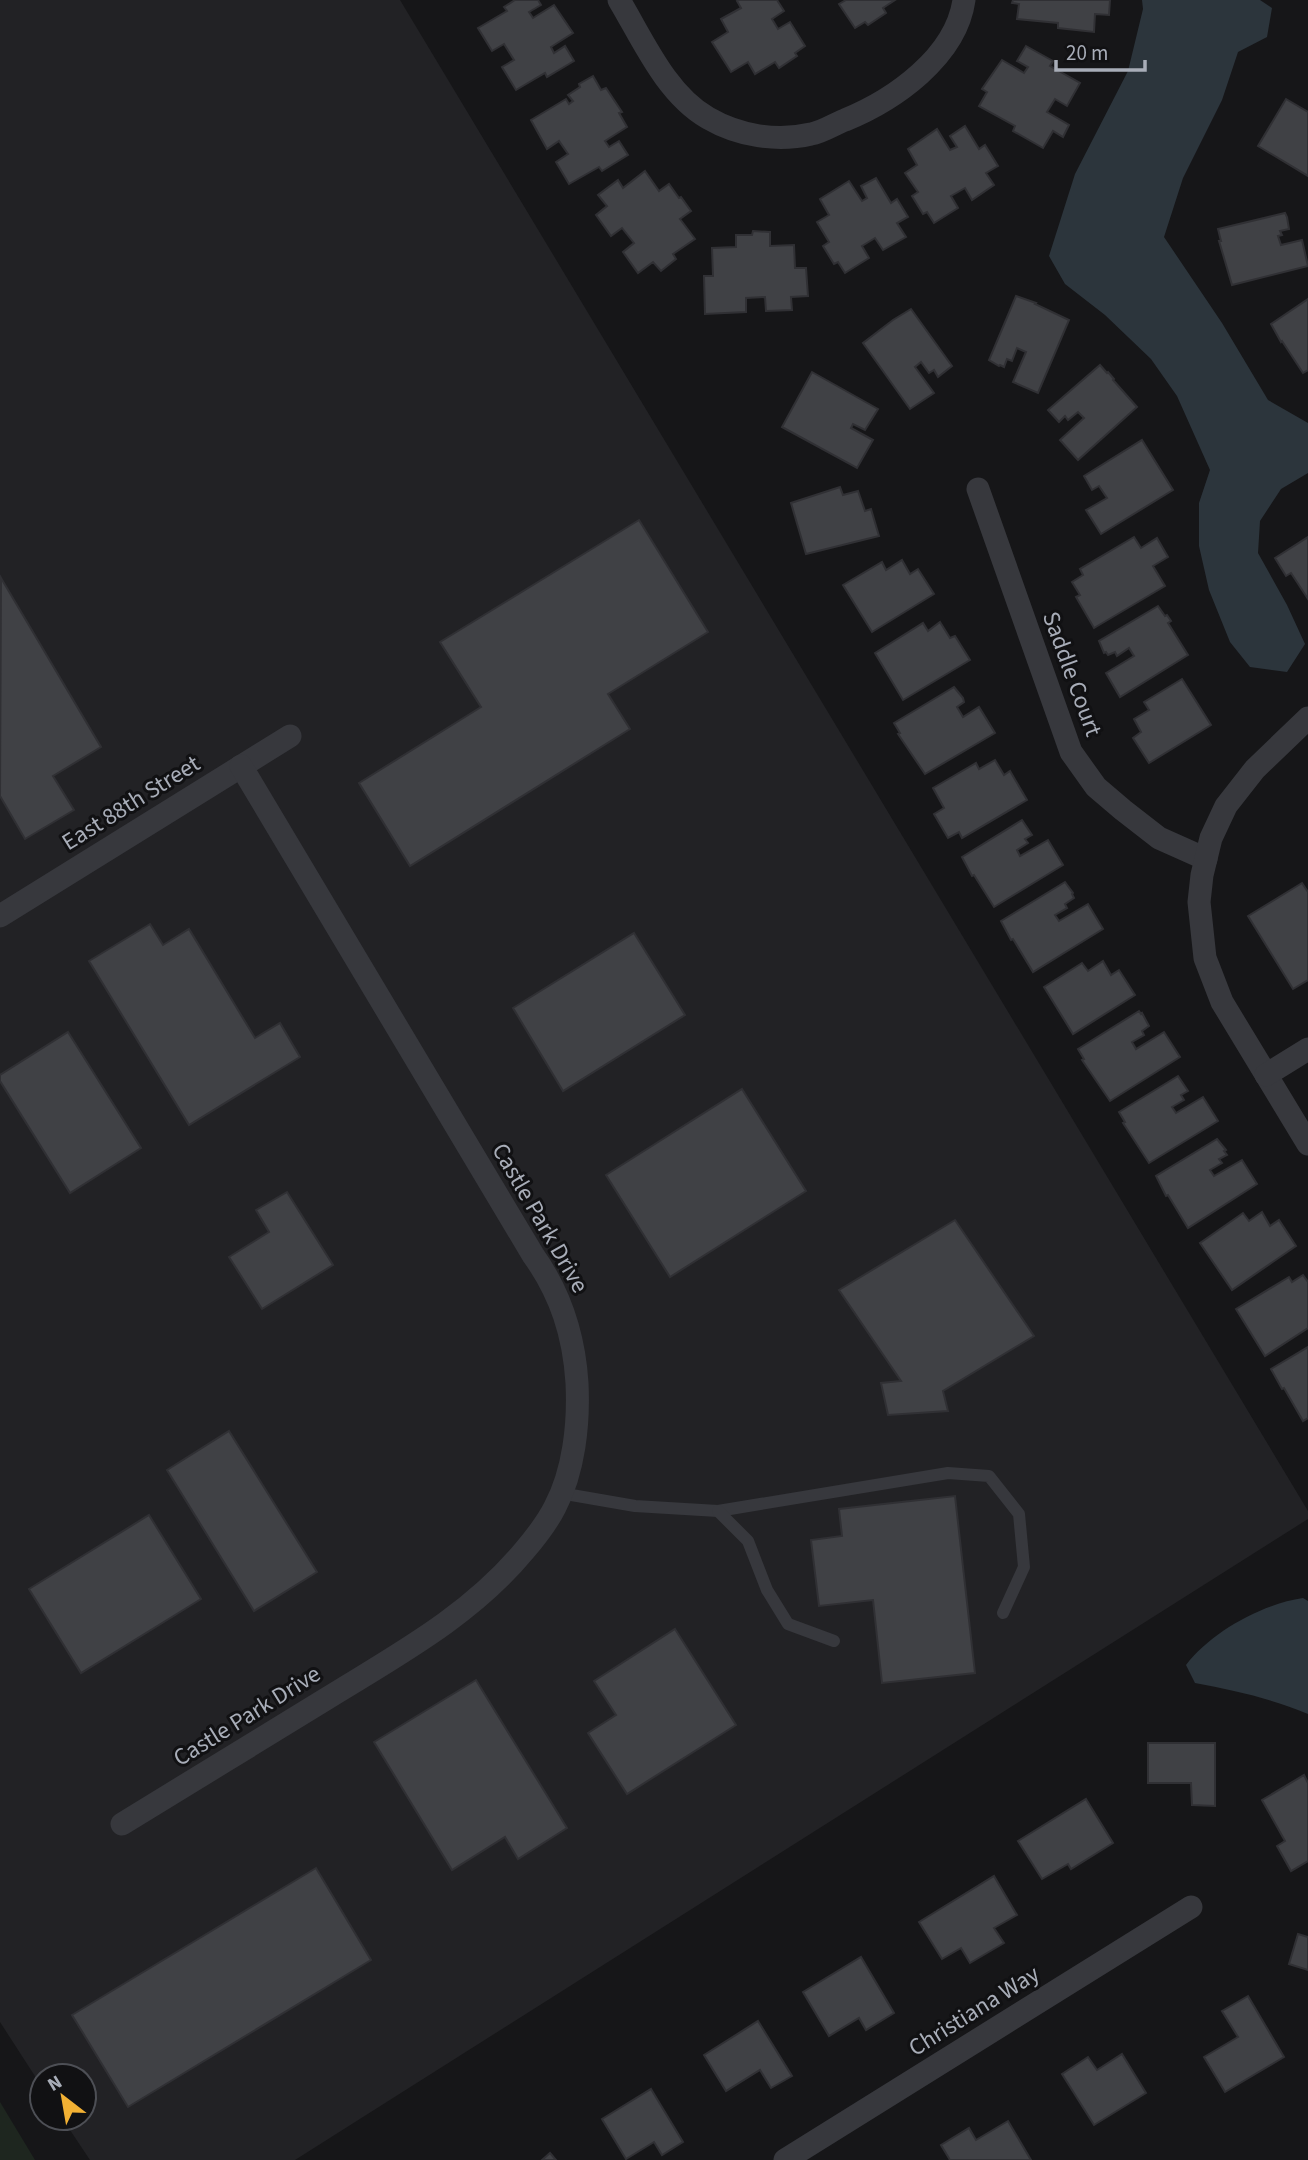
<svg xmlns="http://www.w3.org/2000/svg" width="1308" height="2160" font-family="'Source Sans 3',sans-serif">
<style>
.built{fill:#222225}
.green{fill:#1e261f}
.water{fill:#2c353c}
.building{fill:#404145;stroke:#303034;stroke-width:2}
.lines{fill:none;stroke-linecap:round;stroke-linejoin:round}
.service{stroke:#37383d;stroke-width:12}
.minor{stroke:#37383d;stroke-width:23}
.labels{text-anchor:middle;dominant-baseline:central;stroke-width:6;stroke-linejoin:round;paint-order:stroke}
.street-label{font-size:24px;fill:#a8adb8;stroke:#111113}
</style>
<rect width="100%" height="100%" fill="#161618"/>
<path class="built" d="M0,0H400L1308,1511V1519L295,2160H90L62,2118H84V2076H42V2087L0,2022Z"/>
<path class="green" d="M0,2102L35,2160H0Z"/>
<g class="water">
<path d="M1142,0H1260L1272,8L1267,37L1238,52L1222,100L1183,178L1164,237L1222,323L1268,400L1308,423V473L1281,489L1260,521L1258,553L1287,605L1305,644L1287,672L1250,667L1230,642L1209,590L1199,546V503L1210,470L1177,396L1151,359L1105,315L1065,284L1049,256L1075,174L1128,71L1143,9Z"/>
<path d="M1303,1598L1308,1601V1714C1272,1699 1234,1690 1195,1683L1186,1665C1211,1632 1262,1604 1303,1598Z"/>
</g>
<g class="building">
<path d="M515,0H538L541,5L529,12L533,18L554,5L573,33L551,47L554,53L565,46L574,61L547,77L545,73L516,90L502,67L514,60L504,44L492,51L478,28L507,11L504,7Z"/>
<path d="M739,0H777L784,11L772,19L778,29L790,22L805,46L795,53L797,56L779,68L775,62L755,74L748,62L731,72L712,42L728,32L721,19L741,8L737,1Z"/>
<path d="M846,0H895L883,8L886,13L868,25L865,22L855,28L839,4Z"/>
<path d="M1013,0H1110L1109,15L1095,14L1094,32L1058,28V23L1017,19L1019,4L1012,3Z"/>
<path d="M1026,46L1053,61L1050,66L1080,83L1067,106L1055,99L1047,112L1069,125L1063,137L1053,131L1043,148L1013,131L1015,126L979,106L987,92L982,89L1002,60L1024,73L1028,67L1017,61Z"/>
<path d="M593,76L601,90L606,88L622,112L619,113L627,127L605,141L609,147L619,141L628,155L602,171L599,167L569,184L556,162L568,154L559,141L547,149L531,120L566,99L569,104L573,101L568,95L580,87L579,84Z"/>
<path d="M1286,99L1308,112V176L1258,146Z"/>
<path d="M965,126L979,149L985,145L998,166L986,173L994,185L972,200L965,188L951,196L958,208L934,223L927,212L923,214L912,196L918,192L905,173L917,165L908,149L937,129L950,150L957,147L950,136Z"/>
<path d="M645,171L659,191L669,184L679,198L681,197L691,211L680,219L695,239L673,254L676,259L661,271L653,262L638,273L623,252L634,243L622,228L611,236L596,215L607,206L598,195L618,180L623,188Z"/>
<path d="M876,178L891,203L897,199L908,217L897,223L906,237L883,250L875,238L862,246L869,258L845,273L838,262L834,264L823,246L829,242L817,222L829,215L820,199L849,181L862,201L867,198L861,186Z"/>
<path d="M1285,213L1287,217L1289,229L1280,231L1282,235L1278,236L1281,245L1302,240L1308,266L1232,285L1219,241H1221L1218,229Z"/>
<path d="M753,231L770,232V246L794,245L795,268H806L808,296L791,297L792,310L766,311L765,297L746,298V312L705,314L704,276H713L712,248L736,247V235H752Z"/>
<path d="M1016,296L1036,303L1035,304L1069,320L1038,393L1013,382L1026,352L1017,348L1012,361L1007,359L1004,367L1000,365L999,366L989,360Z"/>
<path d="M1308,299V370L1303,373L1282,341L1281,342L1271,324Z"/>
<path d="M911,309L952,366L938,377L934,370L929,373L921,362L915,367L934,393L910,409L863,343L893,320Z"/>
<path d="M1100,365L1107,373L1108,372L1114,379L1113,380L1137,407L1078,460L1060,440L1084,418L1078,412L1068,420L1065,416L1059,422L1048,410Z"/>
<path d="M812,372L878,409L865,430L853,424L851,428L873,440L857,468L782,427Z"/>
<path d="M1142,440L1173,490L1101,534L1086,510L1107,498L1099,486L1092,490L1084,476Z"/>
<path d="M840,487L843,495L858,491L865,511L871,509L879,536L806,554L791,503Z"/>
<path d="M639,520L708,632L608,694L630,729L410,866L359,783L481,707L440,642Z"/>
<path d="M1134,537L1141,548L1157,538L1168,557L1153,566L1165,586L1094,628L1076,597L1080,595L1072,582L1083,575L1080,569Z"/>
<path d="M1308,537V599L1291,573L1286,576L1275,558Z"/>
<path d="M902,560L910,574L918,569L934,594L872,632L843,585L882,562L886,570Z"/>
<path d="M1,578L101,747L53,776L74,810L25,839L0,796Z"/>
<path d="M1158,606L1165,616L1167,615L1171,621L1168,623L1188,655L1120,697L1106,673L1134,656L1129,648L1117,656L1115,652L1108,655L1106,652L1104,653L1099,641Z"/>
<path d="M940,622L950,638L955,636L970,660L903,700L875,653L923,623L928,631Z"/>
<path d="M1182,679L1211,725L1149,763L1133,738L1141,732L1134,719L1149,710L1144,702Z"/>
<path d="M954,687L963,698L964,702L957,707L963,717L979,707L995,733L925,774L898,734L900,733L894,723Z"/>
<path d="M995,760L1004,775L1010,771L1027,800L962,838L959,832L948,838L934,814L944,808L933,788L976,763L979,769Z"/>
<path d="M1022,820L1032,835L1025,839L1028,843L1017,850L1020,856L1048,840L1063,865L994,907L974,875L972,876L962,857Z"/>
<path d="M1065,882L1073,893L1072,894L1074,898L1065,904L1067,908L1055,915L1059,921L1088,904L1103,929L1033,972L1013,939L1011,940L1001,921Z"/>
<path d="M1302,883L1308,892V980L1293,989L1248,916Z"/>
<path d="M150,924L163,945L189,929L255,1038L280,1023L300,1057L189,1125L89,961Z"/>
<path d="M634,933L685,1015L563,1091L513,1008Z"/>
<path d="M1103,961L1111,975L1119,970L1135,995L1073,1034L1044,987L1082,963L1088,971Z"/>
<path d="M1139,1011L1141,1014L1142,1013L1149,1026L1142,1031L1144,1035L1132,1042L1136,1049L1164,1032L1180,1057L1110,1101L1082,1060L1084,1059L1078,1049Z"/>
<path d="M68,1032L141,1148L70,1193L0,1081V1075Z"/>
<path d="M1178,1076L1188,1091L1181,1095L1184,1100L1172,1107L1176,1113L1203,1097L1218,1121L1149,1163L1123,1123L1125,1122L1119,1112Z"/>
<path d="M742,1089L806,1191L670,1277L606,1175Z"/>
<path d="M1217,1139L1226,1150L1224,1151L1227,1155L1219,1159L1222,1163L1210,1170L1214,1176L1242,1160L1257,1184L1188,1228L1168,1195L1166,1196L1156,1176Z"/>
<path d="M287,1192L333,1265L262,1309L229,1257L269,1232L256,1210Z"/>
<path d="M1262,1212L1270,1226L1279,1220L1296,1246L1232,1290L1200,1243L1243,1213L1249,1221Z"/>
<path d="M955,1220L1034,1336L943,1391L948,1411L888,1415L881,1383L901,1381L839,1290Z"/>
<path d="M1303,1275L1308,1282V1328L1265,1356L1236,1309L1289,1277L1292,1282Z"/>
<path d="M1308,1347V1418L1303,1421L1284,1388L1282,1389L1271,1369Z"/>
<path d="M229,1431L317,1572L254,1611L167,1470Z"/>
<path d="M955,1496L975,1673L882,1683L873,1600L819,1606L811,1540L842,1536L839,1509Z"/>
<path d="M149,1515L201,1599L81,1673L29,1589Z"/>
<path d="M675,1629L736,1725L627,1794L588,1733L616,1715L594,1681Z"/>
<path d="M476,1680L567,1828L518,1859L505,1837L452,1870L374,1742Z"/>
<path d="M1148,1743H1215V1806L1192,1805L1191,1783H1148Z"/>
<path d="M1304,1775L1308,1783V1861L1291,1871L1277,1846L1285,1841L1262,1800Z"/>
<path d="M1086,1799L1113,1843L1071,1869L1068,1864L1042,1879L1018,1841Z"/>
<path d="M316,1868L371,1960L128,2107L72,2015Z"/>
<path d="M994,1876L1017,1915L994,1928L1004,1943L970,1963L961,1948L942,1959L919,1922Z"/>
<path d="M1298,1934L1308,1937V1970L1289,1964Z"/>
<path d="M861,1957L894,2013L866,2030L859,2018L829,2036L803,1992Z"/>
<path d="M1248,1996L1284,2057L1225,2092L1204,2057L1238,2037L1222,2011Z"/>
<path d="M758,2021L792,2076L771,2088L760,2070L726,2091L704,2055Z"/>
<path d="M1122,2054L1146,2093L1094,2125L1062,2074L1088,2057L1097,2070Z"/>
<path d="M651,2089L683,2142L662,2155L654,2142L626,2159L602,2119Z"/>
<path d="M1008,2121L1031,2160H950L941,2145L969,2128L976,2140Z"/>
<path d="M550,2153L556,2160H542Z"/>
</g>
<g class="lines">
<g class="service">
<path d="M560,1493L635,1506L718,1511L948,1473L989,1476L1019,1514L1024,1567L1003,1613"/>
<path d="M718,1511L748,1541L767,1590L788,1624L834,1641"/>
</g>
<g class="minor">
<path d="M619,0C643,40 666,94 708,118C739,136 777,142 811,134C823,132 834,124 845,120C894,100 956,57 964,0"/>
<path d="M978,489L1071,752L1096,787L1123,810L1159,838L1206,859"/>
<path d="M1308,718L1255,769L1226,806L1211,838L1202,875L1199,902L1205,958L1222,1002L1308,1144"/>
<path d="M0,916L290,736"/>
<path d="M1266,1075L1308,1049"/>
<path d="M122,1824C190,1782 258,1741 326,1699C397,1655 470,1616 524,1551C536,1537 547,1523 555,1507C574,1471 579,1424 577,1383C574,1335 561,1294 533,1255L241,766"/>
<path d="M785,2160L1191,1907"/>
</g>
</g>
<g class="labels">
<g class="street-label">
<text transform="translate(1072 674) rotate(70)">Saddle Court</text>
<text transform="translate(131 803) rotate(-32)">East 88th Street</text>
<text transform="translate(540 1218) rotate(60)">Castle Park Drive</text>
<text transform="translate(247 1716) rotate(-32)">Castle Park Drive</text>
<text transform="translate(974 2011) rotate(-32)">Christiana Way</text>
</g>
</g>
<g transform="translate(63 2097) rotate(329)"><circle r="33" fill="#111113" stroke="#4d4f55" stroke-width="2"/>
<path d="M0-5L12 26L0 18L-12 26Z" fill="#f2b134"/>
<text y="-10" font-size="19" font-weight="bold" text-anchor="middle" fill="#a8adb8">N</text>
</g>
<path d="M1056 60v10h89v-10" fill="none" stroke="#a8adb8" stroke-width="3.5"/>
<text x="1066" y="60" font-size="21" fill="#a8adb8" stroke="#111113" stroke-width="5" paint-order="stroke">20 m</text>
</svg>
